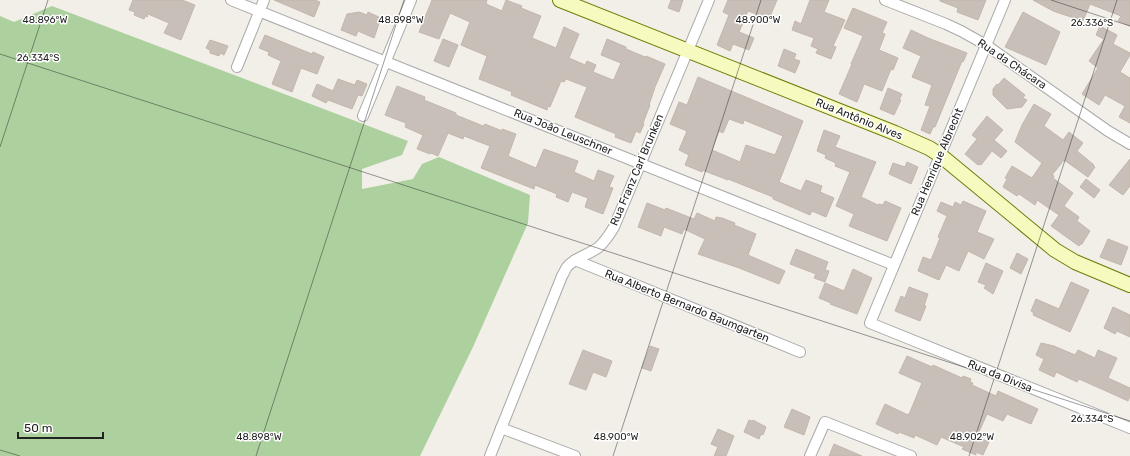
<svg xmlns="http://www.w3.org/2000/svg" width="1130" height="456" font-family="Rubik,sans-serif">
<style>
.forest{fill:#add19e}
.building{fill:#c7bfb8;stroke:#c4b6ab;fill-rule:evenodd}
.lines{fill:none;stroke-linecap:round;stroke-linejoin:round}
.street-casing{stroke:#a9a9a9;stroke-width:12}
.secondary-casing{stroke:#707d05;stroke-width:16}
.street{stroke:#fff;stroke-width:10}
.secondary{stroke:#f7fabf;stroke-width:14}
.ticks{fill:none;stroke:#222;stroke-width:1;stroke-opacity:0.45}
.labels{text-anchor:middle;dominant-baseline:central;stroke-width:3;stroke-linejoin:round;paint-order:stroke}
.street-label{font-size:11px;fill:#222;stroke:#fff}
.ticks-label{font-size:10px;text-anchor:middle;fill:#222;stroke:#fff;stroke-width:3;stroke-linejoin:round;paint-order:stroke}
</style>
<rect width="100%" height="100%" fill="#f2efe9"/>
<path class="forest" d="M52,6L408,141L402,155L362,169V189L413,179L422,164L439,157L530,195L528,223L473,347L420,456H0V16L14,22Z"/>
<g class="building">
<path d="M133,0H182L195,5L181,40L164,33L169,23L148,14L147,17L145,16L144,19L134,15L135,12L129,10Z"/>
<path d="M274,0H315L320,2L314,17Z"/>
<path d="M432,0H487L486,4L502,11L506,0L522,6L521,8L541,16L532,38L556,48L564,27L579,34L569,58L585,65L587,61L596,65L593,72L613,80L614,79L621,63L601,55L607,39L626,47V49L645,57L646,56L665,64L655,87L649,105H650L643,123L644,124L640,133L636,131L631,143L615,137L616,134L575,117L587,87L566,79L564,82L561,81L550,107L548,106L547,110L511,95L512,92L479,79L487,56L461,45L470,22L450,13L439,39L419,32Z"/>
<path d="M671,0H683L679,12L668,8Z"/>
<path d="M728,0H777L769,19L748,11L739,32L754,38L749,50L733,44L730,51L717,45L729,15L723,12Z"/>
<path d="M810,0H829L824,12L845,20L833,46L836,47L831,59L816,53L818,49L811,46L814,38L792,30L795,21L801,24Z"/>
<path d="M940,0H986L978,20L957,12L958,8L940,1Z"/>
<path d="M1033,0H1130V26L1118,21L1121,16L1090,4L1083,21L1053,11Z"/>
<path d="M853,8L887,22L882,33L885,34L879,50L898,58L893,70L891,69L882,91L864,84L857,102L839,94L852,64H851L863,36L844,28Z"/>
<path d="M359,12L367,15L368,12L381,18L374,38L358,31L356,36L341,30L347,14Z"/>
<path d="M1023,12L1060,32L1046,65L1005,47Z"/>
<path d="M1100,26L1117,35L1113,44L1130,53V55L1120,72L1130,78V123L1119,117L1125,106L1105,95L1099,105L1082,94L1098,68L1089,61L1104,39L1096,35Z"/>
<path d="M911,30L928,38L967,53L963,62L962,61L935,127H933L930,134L921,130L930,106L925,105L932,85L912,77L921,56L903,48Z"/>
<path d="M265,35L312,54L313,52L324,57L317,74L301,68L292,92L272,84L281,61L268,55L269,52L259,48Z"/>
<path d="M443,39L458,45L449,67L434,61Z"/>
<path d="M210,40L228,46L224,55L220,53L219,56L210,53V50L206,48Z"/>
<path d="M784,49L796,54L794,59L800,61L795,73L778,66Z"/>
<path d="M698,77L803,121L779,182L801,191L806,180L822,186L820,192L834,198L826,217L812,211L810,215L773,199V197L728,179V180L702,170V172L685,165L689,155L679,150L687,131L670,124L679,102L687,105ZM729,119L743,124L744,120L783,136L775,155L746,145L740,162L712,150L719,131L723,133Z"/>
<path d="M1004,78L1025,95L1023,98L1027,100L1022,107L1007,109L993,95V89L997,84L998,85Z"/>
<path d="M338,79L355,85L357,80L367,84L362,96L358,95L352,109L328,100L326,103L312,96L317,84L333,91Z"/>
<path d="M397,86L425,97L424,100L456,113V115L483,126L485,124L502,131V129L516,134L508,156L536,168L544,149L578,161L574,172L594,181L598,170L614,176L609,187L613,188L603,214L585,207L588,198L572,192L568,202L556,197L557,194L535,185L534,189L481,168L490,146L464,136L463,139L448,133L438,156L431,153L430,154L417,149L423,135L405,127L406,123L385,115Z"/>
<path d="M888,88L902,94L899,100H901L894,115L880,109Z"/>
<path d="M1034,104L1051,114L1044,126L1063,140L1069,132L1083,143L1077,151L1094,165H1093L1095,167L1088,177L1064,160L1052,175L1054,176L1053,178L1073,193L1064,206L1079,217L1077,221L1090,231L1082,244H1081L1079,246L1051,226L1059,215L1037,200L1035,205L1019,194L1017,196L1003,187L1007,179L1005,178L1012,166L1032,178L1042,163L1015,142L1022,125Z"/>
<path d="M987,116L1003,130L994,140L1007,151L1001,158L992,151L981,165L979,164L978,165L965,154L977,139L972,135Z"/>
<path d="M824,130L840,136L835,147L876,162L861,197L878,205L879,204L883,205L885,201L901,208L887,241L849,226L854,214L836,206L850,172L835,166L836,163L825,158L826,155L817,151Z"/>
<path d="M1130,159V186L1123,195L1109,185Z"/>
<path d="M907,162L918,167L911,184L889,174L893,163L905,167Z"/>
<path d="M1086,179L1100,190L1094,198L1080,187Z"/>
<path d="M963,201L986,211L977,232L994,239L984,259L968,251L959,271L946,265L939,280L918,271L923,257L931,260L940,238L938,237L947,216L937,211L941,202L953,207L955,202L961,205Z"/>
<path d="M647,203L665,210L666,208L694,219L697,213L715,221L716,217L722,218L735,223L734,225L756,234L748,255L785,271L779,284L739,268L698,254L705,239L684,229L682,234L664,227L661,236L638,227Z"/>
<path d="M1108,239L1128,247L1121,265L1100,257Z"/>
<path d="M796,249L828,262L825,270L829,271L825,282L814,278L816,274L790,264Z"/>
<path d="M1017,253L1028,259L1021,274L1010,268Z"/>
<path d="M986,263L1003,271L993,294L984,288L986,285L978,282Z"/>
<path d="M853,269L872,278L857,314L830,304L831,303L819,298L825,283L844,291Z"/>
<path d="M1071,282L1089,290L1070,332L1033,315L1034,313L1031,311L1036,299L1059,309Z"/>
<path d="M909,287L928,294L924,306H926L920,321L895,311L901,296L905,298Z"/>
<path d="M1113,307L1130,315V337L1117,331L1115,334L1104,328Z"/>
<path d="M1041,343L1054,346L1075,355L1078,350L1095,358L1098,350L1117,358L1108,378L1130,388V396L1128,401L1115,395L1079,379L1077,382L1056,372L1054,377L1039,370L1044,359L1036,355Z"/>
<path d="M650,346L659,349L651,371L642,368Z"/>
<path d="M583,350L612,361L606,377L593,372L586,390L569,384Z"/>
<path d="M907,356L932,367L933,365L962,378L963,376L971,379L970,382L973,383L972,385L996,396L998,391L1038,409L1031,424L1007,414L1003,421L987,414L979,432L984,435L982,439L989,442L983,455L976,452V455L962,449L964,447L941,437L937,445L915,435L914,438L899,432L898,434L876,424L885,404L908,415L910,412L922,383L899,373Z"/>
<path d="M792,409L810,417L804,435L784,427Z"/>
<path d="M749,420L752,421L753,420L766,427L763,435L761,434L759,439L744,432Z"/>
<path d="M718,429L734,436L726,456H714L718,447L711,444Z"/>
<path d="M834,444L862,456H829Z"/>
</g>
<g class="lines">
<defs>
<g id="street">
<path d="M231,0L894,265"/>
<path d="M885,0L946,24L961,31L986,45L1108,131L1130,144"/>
<path d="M1005,0L870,323L1130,428"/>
<path d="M237,67L264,0"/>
<path d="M363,116L411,0"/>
<path d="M575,260L800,352"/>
<path d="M501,428L575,456"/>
<path d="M490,456L562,276C564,273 565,270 567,267C575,257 589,255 599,247C605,241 610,234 614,227L709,0"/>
<path d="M810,456L825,422L911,456"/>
</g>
<path id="secondary" d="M560,0L895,133L929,148L940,155L1055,250L1075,262L1130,285"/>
</defs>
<use href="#street" class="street-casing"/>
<use href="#secondary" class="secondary-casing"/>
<use href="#street" class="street"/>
<use href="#secondary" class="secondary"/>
</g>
<path class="ticks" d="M1051,0L1130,26M0,54L1130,421M0,147L48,0M0,450L20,456M256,456L404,0M613,456L761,0M969,456L1117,0"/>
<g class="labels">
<g class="street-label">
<text transform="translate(1012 64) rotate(34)">Rua da Chácara</text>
<text transform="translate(859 119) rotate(22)">Rua Antônio Alves</text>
<text transform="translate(563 132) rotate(22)">Rua João Leuschner</text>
<text transform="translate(937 162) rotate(-67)">Rua Henrique Albrecht</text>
<text transform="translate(637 170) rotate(-67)">Rua Franz Carl Brunken</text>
<text transform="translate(687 306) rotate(22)">Rua Alberto Bernardo Baumgarten</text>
<text transform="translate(1000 376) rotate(22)">Rua da Divisa</text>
</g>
</g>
<g class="ticks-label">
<text x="45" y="23">48.896°W</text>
<text x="401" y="23">48.898°W</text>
<text x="758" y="23">48.900°W</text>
<text x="1092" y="26">26.336°S</text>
<text x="38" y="61">26.334°S</text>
<text x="1092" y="422">26.334°S</text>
<text x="259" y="440">48.898°W</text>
<text x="616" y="440">48.900°W</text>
<text x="972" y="440">48.902°W</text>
</g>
<path d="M18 432v6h85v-6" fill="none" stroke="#222222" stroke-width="2"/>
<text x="24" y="432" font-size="12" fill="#222222" stroke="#ffffff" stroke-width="3" paint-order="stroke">50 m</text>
</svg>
